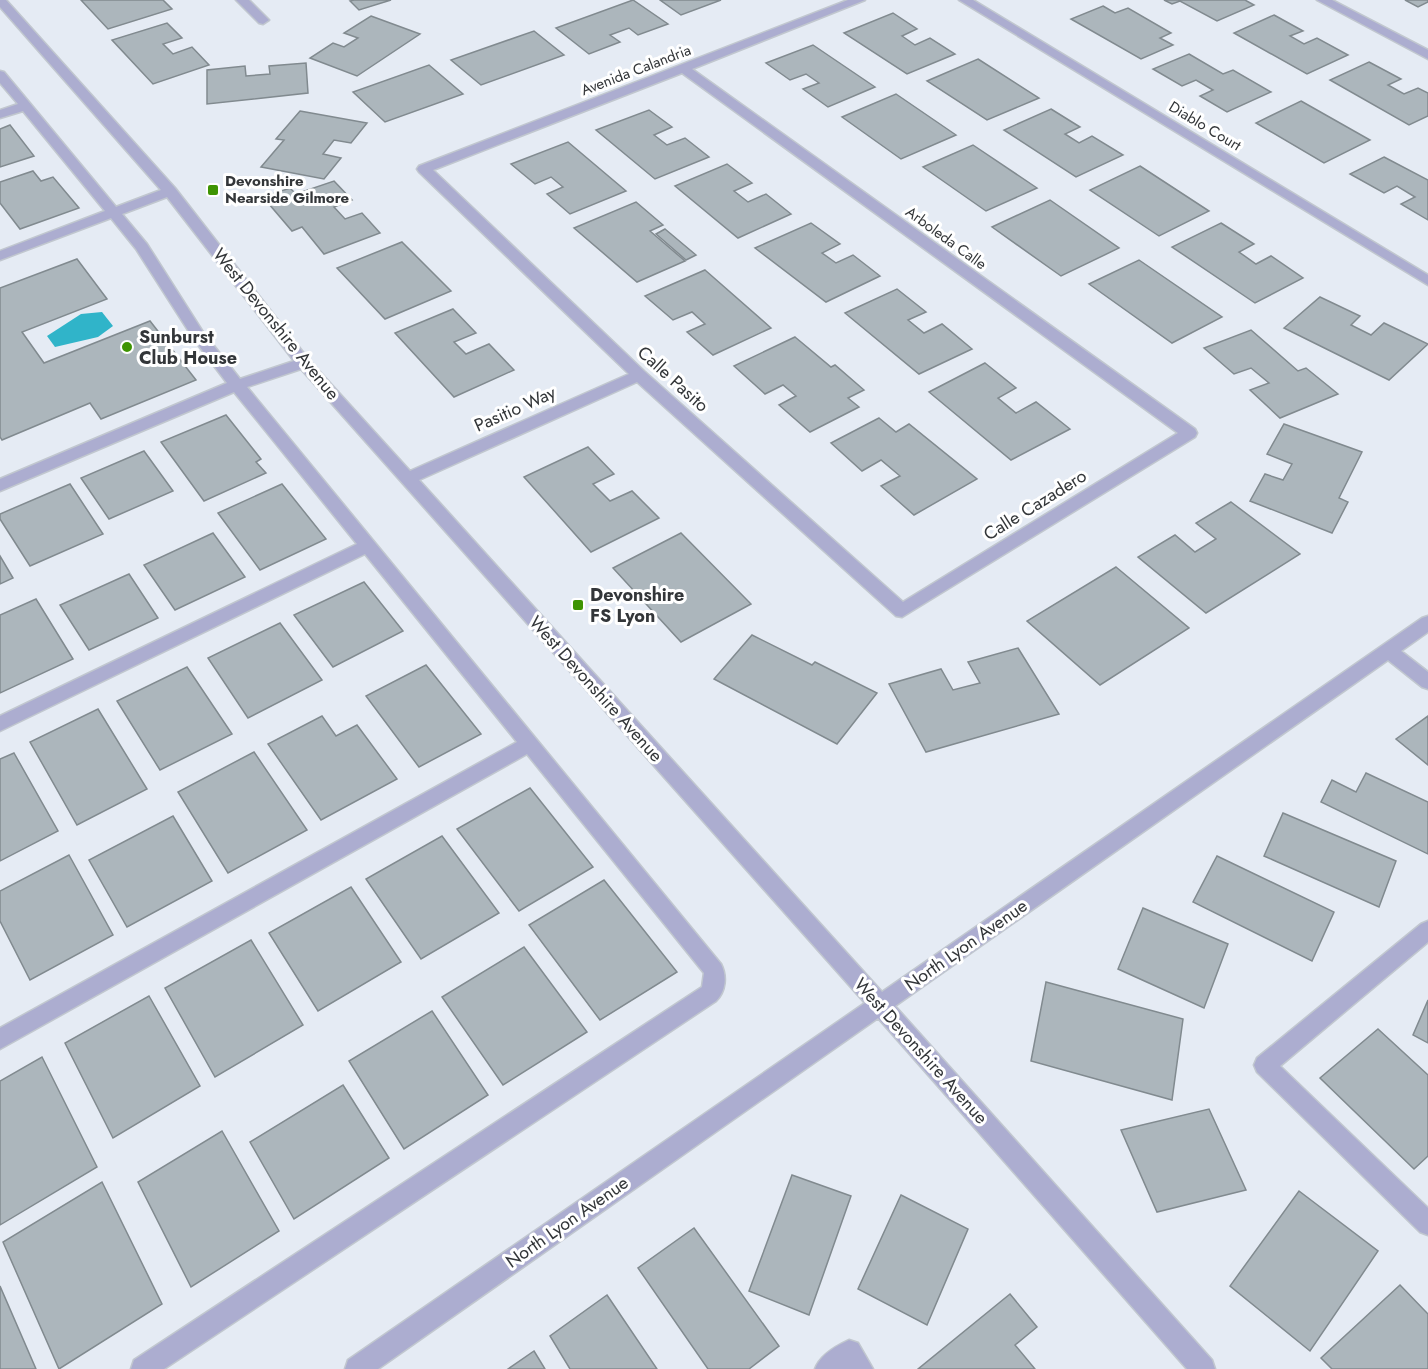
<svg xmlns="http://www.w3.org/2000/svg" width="1428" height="1369" font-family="Jost,sans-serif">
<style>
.water{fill:#30b4c9}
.building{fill:#acb6bc;stroke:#818a8f;stroke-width:1.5}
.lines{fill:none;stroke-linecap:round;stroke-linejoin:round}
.minor-casing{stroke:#c1c7cf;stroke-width:3}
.minor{fill:#acadd0;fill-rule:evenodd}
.poi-dot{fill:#3e9402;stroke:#fff;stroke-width:2}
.labels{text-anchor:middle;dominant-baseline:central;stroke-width:6;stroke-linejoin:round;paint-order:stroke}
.far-street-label{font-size:15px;fill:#333639;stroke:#fff}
.far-poi-label{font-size:15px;font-weight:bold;fill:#333639;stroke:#fff;text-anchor:start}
.street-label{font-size:18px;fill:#333639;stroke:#fff}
.poi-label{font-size:18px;font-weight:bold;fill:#333639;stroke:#fff;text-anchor:start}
</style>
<rect width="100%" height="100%" fill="#e5ebf4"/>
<path class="water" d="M102,312L113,326L98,337L55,347L47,336L81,314Z"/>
<g class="building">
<path d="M81,0H163L172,9L108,29Z"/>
<path d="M354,0H391L359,10L350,1Z"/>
<path d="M633,0L668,24L638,35L629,28L610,35L620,42L589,54L556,28Z"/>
<path d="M660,0H721L681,15Z"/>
<path d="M1164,0H1245L1254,5L1217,21L1180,1L1172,4Z"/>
<path d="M1405,0H1428V2L1418,7Z"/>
<path d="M1103,6L1115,13L1128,8L1171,33L1160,38L1173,45L1141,59L1071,19Z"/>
<path d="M893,13L917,29L902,36L915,45L930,38L955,54L907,74L844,33Z"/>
<path d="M1274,15L1303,31L1290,36L1304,44L1317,38L1348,55L1307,74L1234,33Z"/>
<path d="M371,16L420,34L357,76L310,58L333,43L344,47L358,38L344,33Z"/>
<path d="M167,23L182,38L163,44L173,54L192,47L209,65L153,84L112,40Z"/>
<path d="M534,31L564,55L481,85L451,60Z"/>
<path d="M813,45L875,87L828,107L803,89L819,83L806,74L790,80L766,63Z"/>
<path d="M1189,54L1223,74L1233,70L1271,92L1227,112L1200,96L1213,90L1196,80L1182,86L1153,69Z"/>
<path d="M978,59L1039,98L987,120L927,81Z"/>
<path d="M1369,62L1401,79L1388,85L1404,94L1418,88L1428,93V116L1409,125L1330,80Z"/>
<path d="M306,63L308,93L207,104V70L245,66L246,76L270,74L269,66Z"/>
<path d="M429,65L463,94L385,122L353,92Z"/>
<path d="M896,94L956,135L901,159L842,117Z"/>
<path d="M1301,101L1370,140L1324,163L1256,123Z"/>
<path d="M1051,109L1080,127L1065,134L1079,143L1092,136L1123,155L1076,177L1004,130Z"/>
<path d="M649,110L672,127L654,135L667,145L685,138L709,157L655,179L596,130Z"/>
<path d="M300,111L367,123L351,143L334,140L323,154L341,158L324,179L261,167L284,140L276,139Z"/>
<path d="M10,125L34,156L0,167V129Z"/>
<path d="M568,142L626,191L570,214L547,194L563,187L551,177L535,184L511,164Z"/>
<path d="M973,145L1037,188L986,211L923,167Z"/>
<path d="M1384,157L1428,180V220L1401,204L1415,197L1397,186L1384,193L1350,174Z"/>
<path d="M727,164L752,183L734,191L748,202L766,194L791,214L738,238L675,186Z"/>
<path d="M1140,166L1209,211L1159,236L1090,190Z"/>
<path d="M33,171L41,181L53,177L79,208L20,229L0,203V182Z"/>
<path d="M334,181L352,200L334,207L345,219L362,213L380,233L324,254L302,227L292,231L263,197L290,188L296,194Z"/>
<path d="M1050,200L1119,248L1061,276L992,227Z"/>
<path d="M636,202L663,225L650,231L685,261L637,282L574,228Z"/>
<path d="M811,223L840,244L822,253L836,263L853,255L880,276L826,302L755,248Z"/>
<path d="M1221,223L1254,244L1239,252L1256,264L1271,256L1303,278L1255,303L1172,247Z"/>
<path d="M665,229L696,255L686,260L656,234Z"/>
<path d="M402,242L451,291L385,319L337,268Z"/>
<path d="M77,259L107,299L22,332L44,363L150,321L196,380L101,419L90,403L2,440L0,437V288Z"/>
<path d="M1139,260L1222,317L1172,343L1089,284Z"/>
<path d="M705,270L771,328L713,355L687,332L705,324L692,312L673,320L645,296Z"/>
<path d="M897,289L926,312L908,320L924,333L942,324L972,349L919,374L845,313Z"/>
<path d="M1320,297L1360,316L1351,325L1371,335L1384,323L1428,344L1389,380L1284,328Z"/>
<path d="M453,309L476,333L454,342L466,354L489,344L514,370L454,397L395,333Z"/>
<path d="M1251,330L1298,371L1306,368L1338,394L1280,418L1250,390L1269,383L1251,368L1234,374L1204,348Z"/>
<path d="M795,337L831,367L835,365L864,390L848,398L859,407L810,432L779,405L796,396L783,385L765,394L734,366Z"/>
<path d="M985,363L1016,388L998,398L1016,413L1036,402L1070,429L1011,460L929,392Z"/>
<path d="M226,415L261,459L256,462L266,473L204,501L161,442Z"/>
<path d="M879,418L896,432L909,424L977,479L914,515L881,486L900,476L881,460L862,471L831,443Z"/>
<path d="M1284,424L1362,452L1339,498L1348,502L1332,533L1250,501L1265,474L1283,480L1292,464L1267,454Z"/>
<path d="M588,447L614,474L593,484L610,501L632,491L659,518L591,552L524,477Z"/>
<path d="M144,451L173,491L109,519L81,478Z"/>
<path d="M70,484L103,534L30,566L0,519V514Z"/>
<path d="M282,484L326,539L260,570L218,513Z"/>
<path d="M1231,502L1300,554L1206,613L1138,557L1175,535L1195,552L1216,539L1196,523Z"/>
<path d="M213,533L245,577L175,610L144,565Z"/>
<path d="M681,533L751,604L681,642L613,568Z"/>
<path d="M0,556L13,578L0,584Z"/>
<path d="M1116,567L1189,628L1100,685L1027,621Z"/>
<path d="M129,574L158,618L89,650L60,605Z"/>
<path d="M364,582L403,631L333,667L294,615Z"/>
<path d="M36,599L73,659L0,693V615Z"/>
<path d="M280,623L322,680L248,718L208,658Z"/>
<path d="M752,635L812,665L815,662L877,693L837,744L714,679Z"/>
<path d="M1018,648L1059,714L926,752L889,684L941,669L953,690L980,683L968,662Z"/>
<path d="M426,665L481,734L419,767L366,696Z"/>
<path d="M187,667L232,734L160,770L117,701Z"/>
<path d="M98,709L147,789L77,825L30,742Z"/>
<path d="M322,716L336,736L357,725L397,779L321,820L268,744Z"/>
<path d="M1428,716V765L1396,739Z"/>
<path d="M254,752L307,830L228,873L178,792Z"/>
<path d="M14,753L58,831L0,861V759Z"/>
<path d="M1366,773L1428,802V854L1321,802L1332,780L1356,792Z"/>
<path d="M530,788L593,867L519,911L457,829Z"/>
<path d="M1283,813L1396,861L1379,907L1264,856Z"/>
<path d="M173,816L212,881L127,927L89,860Z"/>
<path d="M442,836L499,913L421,959L366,879Z"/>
<path d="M69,855L113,935L30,980L0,921V891Z"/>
<path d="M1217,856L1334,912L1312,961L1193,902Z"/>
<path d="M604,880L677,972L600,1020L529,925Z"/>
<path d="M351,887L401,962L318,1011L269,933Z"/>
<path d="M1143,908L1228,944L1204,1008L1118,969Z"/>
<path d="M251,940L303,1025L215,1077L165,988Z"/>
<path d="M524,947L587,1032L503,1085L442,997Z"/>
<path d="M1046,982L1183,1019L1172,1100L1031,1061Z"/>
<path d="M149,996L200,1086L113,1138L65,1043Z"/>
<path d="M1428,1000V1043L1413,1035Z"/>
<path d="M432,1011L488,1095L404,1149L349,1061Z"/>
<path d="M1378,1029L1428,1075V1156L1414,1169L1320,1078Z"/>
<path d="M42,1057L97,1167L0,1225V1081Z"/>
<path d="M343,1085L389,1158L294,1219L250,1142Z"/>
<path d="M1209,1109L1246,1190L1157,1212L1121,1130Z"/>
<path d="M222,1131L279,1231L191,1287L138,1182Z"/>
<path d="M792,1175L851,1196L809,1315L749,1291Z"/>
<path d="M102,1182L162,1304L59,1369L3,1242Z"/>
<path d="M1299,1191L1378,1251L1310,1351L1230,1286Z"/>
<path d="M901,1195L968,1229L927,1325L858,1289Z"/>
<path d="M694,1228L779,1346L749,1369H708L638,1268Z"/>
<path d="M1400,1285L1428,1314V1369H1332L1321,1358Z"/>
<path d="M0,1286L36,1369H0Z"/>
<path d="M1010,1294L1037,1327L1015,1345L1035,1369H918Z"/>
<path d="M607,1295L657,1369H570L550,1336Z"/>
<path d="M534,1351L545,1369H508Z"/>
</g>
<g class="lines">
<defs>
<g id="minor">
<path d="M0,0H6L175,188L309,360L410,471L629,374L419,172L417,169L419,166L848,0H865L692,69L1195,429L1197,433L1195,437L902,617L896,616L637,382L419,480L882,992L1422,618L1428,616V632L1401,651L1428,672V689L1422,687L1388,660L895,1006L1212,1360L1215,1369H1187L878,1018L378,1369H345L348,1360L865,1003L301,369L247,387L721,964C727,976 726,991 716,1001L164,1369H131L134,1360L702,987L704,973L527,754L0,1049V1028L517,742L365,554L0,731V716L357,544L234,392L0,491V479L227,383L193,338L136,249L111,218L0,260V251L105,211L23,111L0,118V110L18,104L0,83V71L4,72L116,207L161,190L0,7ZM682,73L1178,433L903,602L644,371L433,170ZM167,197L294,361L240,379L203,332L147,244L122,214Z"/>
<path d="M236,0H249L269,20L263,24L259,23Z"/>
<path d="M959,0H973L1428,275V285Z"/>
<path d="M1317,0H1332L1428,50V59Z"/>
<path d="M1428,921V942L1280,1066L1428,1208V1235L1420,1232L1257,1072L1254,1065L1257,1058L1421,924Z"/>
<path d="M849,1340L858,1343L873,1369H815C820,1355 836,1346 849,1340Z"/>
</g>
</defs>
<use href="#minor" class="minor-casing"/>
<use href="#minor" class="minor"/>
</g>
<g class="poi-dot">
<rect x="207" y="184" width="12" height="12" rx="3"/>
<circle cx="127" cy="347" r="6"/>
<rect x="572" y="599" width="12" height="12" rx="3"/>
</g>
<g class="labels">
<g class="far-street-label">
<text transform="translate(636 70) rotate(-21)">Avenida Calandria</text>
<text transform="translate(1205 126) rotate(31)">Diablo Court</text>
<text transform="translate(946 238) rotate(36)">Arboleda Calle</text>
</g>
<g class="far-poi-label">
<text x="225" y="181">Devonshire<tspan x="225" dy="17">Nearside Gilmore</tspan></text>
</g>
<g class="street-label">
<text transform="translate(276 324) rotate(51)">West Devonshire Avenue</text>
<text transform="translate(673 379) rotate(42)">Calle Pasito</text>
<text transform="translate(515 409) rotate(-24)">Pasitio Way</text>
<text transform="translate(1035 505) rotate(-32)">Calle Cazadero</text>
<text transform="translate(596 689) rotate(48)">West Devonshire Avenue</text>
<text transform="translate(966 945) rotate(-35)">North Lyon Avenue</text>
<text transform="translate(921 1051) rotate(48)">West Devonshire Avenue</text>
<text transform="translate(567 1222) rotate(-35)">North Lyon Avenue</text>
</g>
<g class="poi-label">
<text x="139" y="337">Sunburst<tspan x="139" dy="21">Club House</tspan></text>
<text x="590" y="595">Devonshire<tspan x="590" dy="21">FS Lyon</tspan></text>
</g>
</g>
</svg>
